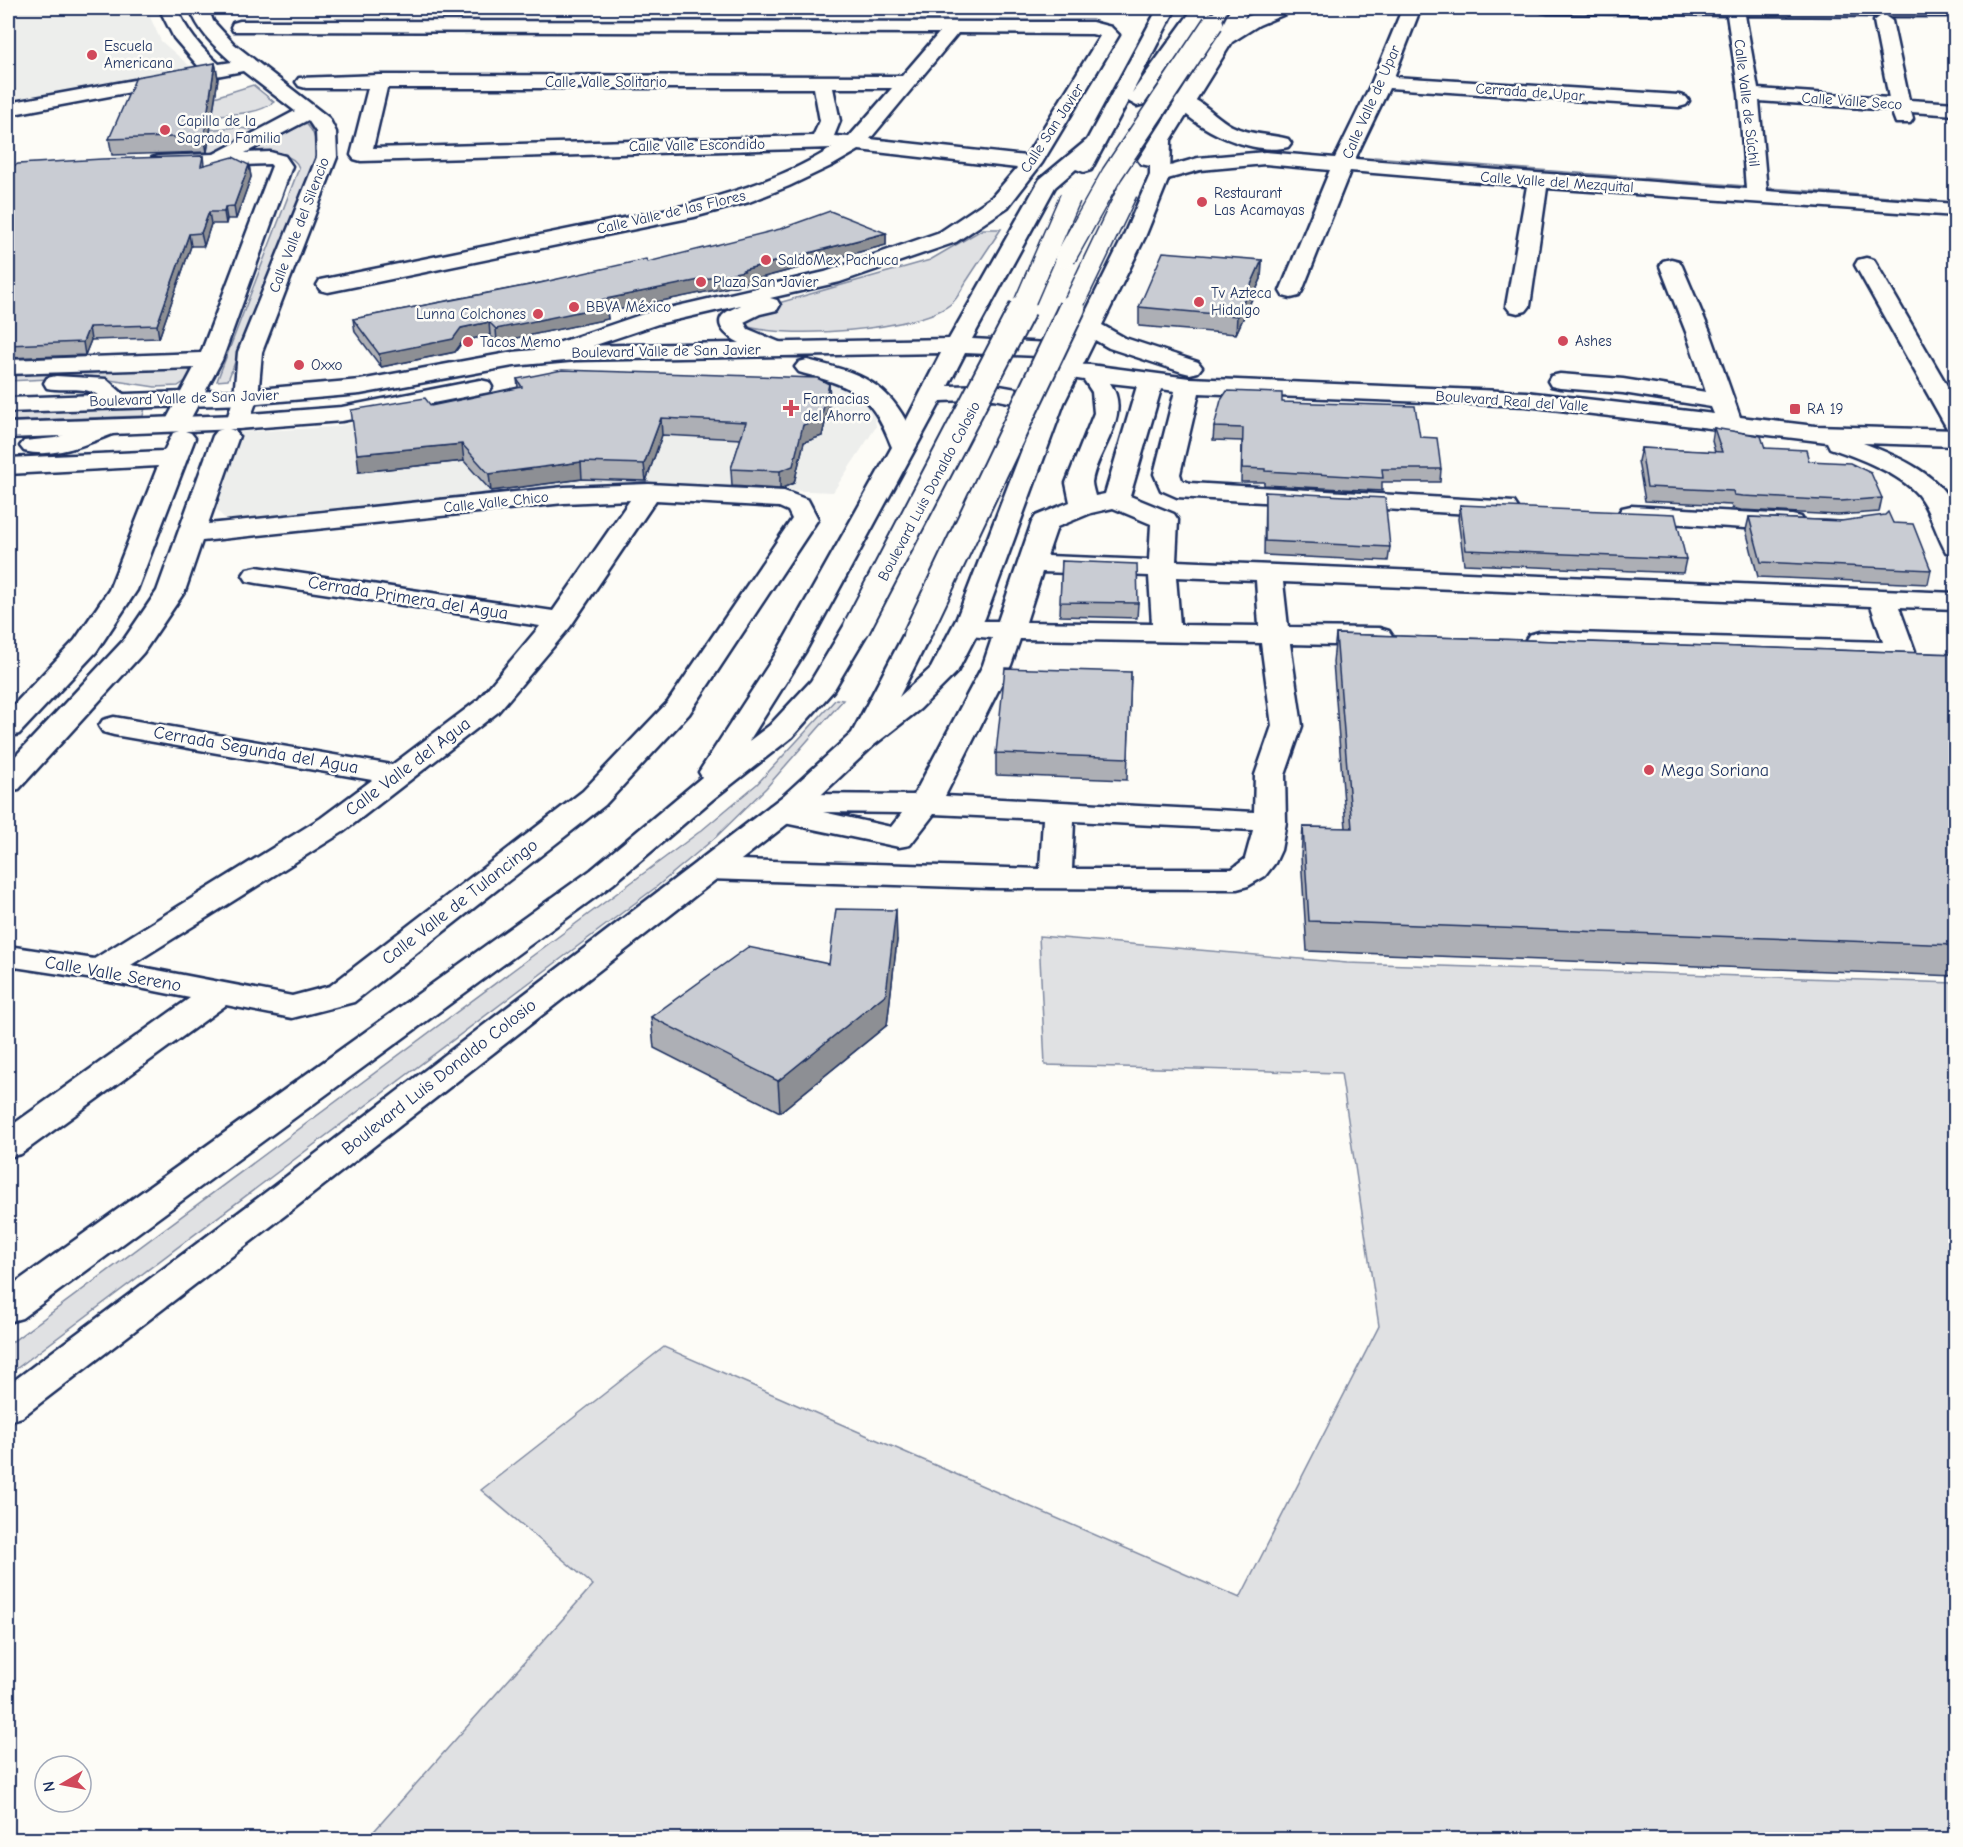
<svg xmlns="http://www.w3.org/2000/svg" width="1963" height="1847" font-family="'Comic Neue',sans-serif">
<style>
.built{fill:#edeeec}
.green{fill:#e0e1e3;stroke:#7e88a0;stroke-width:1.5}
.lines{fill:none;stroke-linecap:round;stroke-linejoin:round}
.minor-casing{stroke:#1b2f5e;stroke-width:5}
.major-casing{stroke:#1b2f5e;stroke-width:5}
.minor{fill:#fdfcf7;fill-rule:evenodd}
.major{fill:#fdfcf7;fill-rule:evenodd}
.major-bridge-far1-casing{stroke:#1b2f5e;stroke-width:23;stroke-linecap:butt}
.major-bridge-casing{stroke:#1b2f5e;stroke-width:30;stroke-linecap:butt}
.major-bridge-far1{stroke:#fdfcf7;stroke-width:20}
.major-bridge{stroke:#fdfcf7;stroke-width:26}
.wall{fill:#adafb5;stroke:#1b2f5e;stroke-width:1.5}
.shaded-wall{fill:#8d8f94;stroke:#1b2f5e;stroke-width:1.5}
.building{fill:#c9ccd3;stroke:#1b2f5e;stroke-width:1.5}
.poi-dot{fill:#d1495b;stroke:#fdfcf7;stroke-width:2}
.labels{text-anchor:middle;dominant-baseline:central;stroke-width:5;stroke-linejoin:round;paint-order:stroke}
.far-poi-label{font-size:15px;fill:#1b2f5e;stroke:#fdfcf7;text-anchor:start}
.far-street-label{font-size:15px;fill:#1b2f5e;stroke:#fdfcf7}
.street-label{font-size:18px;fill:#1b2f5e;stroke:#fdfcf7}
.poi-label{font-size:18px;fill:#1b2f5e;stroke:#fdfcf7;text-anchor:start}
</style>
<rect width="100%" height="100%" fill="#fdfcf7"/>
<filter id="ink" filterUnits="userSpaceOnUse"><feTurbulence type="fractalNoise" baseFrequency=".0167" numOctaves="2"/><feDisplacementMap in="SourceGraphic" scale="12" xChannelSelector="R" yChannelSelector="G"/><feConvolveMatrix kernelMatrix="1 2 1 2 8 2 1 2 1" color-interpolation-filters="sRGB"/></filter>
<g filter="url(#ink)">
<g class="built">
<path d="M8,8H146L161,41L192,68L8,103Z"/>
<path d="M592,381L829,383L860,392L874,407L876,427L833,492L581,482L252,522L226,520L215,508L242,432L334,427L407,412Z"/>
</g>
<g class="green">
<path d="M253,85L274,102C257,115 234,114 214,115L205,100Z"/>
<path d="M304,122C316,132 317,143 315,159L228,380L217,381L299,168C292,148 260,155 244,155Z"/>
<path d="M235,127L260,131L214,152L207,154L188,146L208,130Z"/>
<path d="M1374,157L1746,186L1749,191L1372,162Z"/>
<path d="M1770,188L1955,202V207L1767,191Z"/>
<path d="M983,229H1001C990,246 979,262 968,279C963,286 959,296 953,302C924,331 776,341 740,324L748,315L782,302L930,260Z"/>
<path d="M175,366L191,370L187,380L178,386L155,387L90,377L8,381V372Z"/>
<path d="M145,408L143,416L8,421V413Z"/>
<path d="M836,699L843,700L766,788L716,837L655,888L8,1375V1345L702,830L757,784Z"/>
<path d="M1039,936L1347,963L1955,983V1839H367L593,1585L481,1490L664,1347L1240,1598L1379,1326L1341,1073L1045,1065Z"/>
</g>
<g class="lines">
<defs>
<g id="minor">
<path d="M159,8H177C186,31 200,47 219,64L232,62C214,46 198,31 190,8H208L213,21L234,44L329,118L336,132L337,157L262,352L258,397L247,427L238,429L229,427L226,422L234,397L238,352L317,157L316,132L308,120L245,153L270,152L285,156L292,166L222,360L185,429L176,431L167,429L164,424L194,368L8,374V360L201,353L272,166L270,164L159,168L152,166L149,162L152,158L159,156L214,154L295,111L243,71L8,115V103L200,68L174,38Z"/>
<path d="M1405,8H1428L1418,15L1394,77L1679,95L1686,97L1689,101L1686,105L1679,107L1389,88L1355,159L1746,189L1739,94L1727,15L1548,13L1542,12L1539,8H1956V16H1885L1892,21L1909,100L1956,103V115L1911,112L1913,119L1910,123H1896L1891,110L1759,101L1767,191L1956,204V216L1547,188L1530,306L1526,311L1518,313L1510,311L1506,306L1527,186L1350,171L1302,291L1299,296L1291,298L1283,296L1280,291L1330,170L1265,164L1200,170L1160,181L1153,179L1150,175L1153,171L1198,158L1265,152L1335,158L1372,82L1401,12ZM1745,15L1881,16L1874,21L1889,98L1758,89Z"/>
<path d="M240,21L1092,22L1111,27L1119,35L1042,163L1008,207L956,242L840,282L770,298L777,300L780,305L777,310L760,314L744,322L748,329L784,344L788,349L784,354C770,358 712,338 721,318C724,311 736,308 741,305L658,324L542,363L534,361L530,356L534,351L643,314L825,272L940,232L992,197L1017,168L859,150L833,165L789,186L749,202L694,217L328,292L320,290L317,285L320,280L683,206C735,192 786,177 832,148L361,161L354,159L351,155L368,88H306L299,86L296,82L299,78L379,75L902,76L939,33L233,31L231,27L233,23ZM958,33L1092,34L1100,36L1026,156L870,139ZM387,88H814L820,121L813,136L373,148ZM833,88H892L849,137L834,136L840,121Z"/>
<path d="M1184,95C1201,99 1216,118 1232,126C1250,135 1269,134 1288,139L1291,143L1288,147C1254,156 1194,130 1174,101L1177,97Z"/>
<path d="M1866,258L1874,260L1877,265L1956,401V430L1947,428L1944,423L1855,265L1858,260Z"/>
<path d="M1671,259L1679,261L1682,266L1710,332L1740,417L1815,426L1956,430V446L1863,443C1897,456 1947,476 1956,516C1958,528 1956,542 1956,554L1946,552L1943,546C1935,530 1929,509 1918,495C1900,473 1856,457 1830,448L1827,442L1526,406L1199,393L1180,474L1182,480L1190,483L1514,502L1518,508L1514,514L1505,516L1177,497L1161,490L1154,474L1175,391L1161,389L1130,496L1174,514L1178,520L1176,561L1956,593V609L1899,607L1915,651L1911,657L1901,660L1539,650L1529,647L1525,641L1529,635L1539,632L1883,642L1871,606L1283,582L1288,627L1379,628L1389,631L1393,637L1389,643L1379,646L1290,644L1302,726L1285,775L1286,822L1281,850L1275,863L1265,876L1248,886L1237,889L990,888L708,879L697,876L692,869L697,862L708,859L1040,869L1043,819L934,814L910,845L899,847L770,820L765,813L770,806L781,804L790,806L788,803L793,796L804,794L914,795L983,665L992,638L957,635L953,629L957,623L967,621H998L1032,522L1036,516L1070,502L1066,483L1094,413L1092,392L1084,380L1058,376L1055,371L1058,366L1067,364L1090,365L1189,378L1526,392L1714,414L1711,407L1623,393L1560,388L1551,386L1548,381L1551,376L1560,374L1623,379L1706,392L1686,332L1660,266L1663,261ZM1110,383L1137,386L1105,494L1095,496C1094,492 1092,486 1092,482C1097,449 1133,416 1110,383ZM1113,508L1151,524L1149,560L1047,556L1057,527L1091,513ZM1042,572L1149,576L1152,624L1026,622ZM1176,577L1256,580L1259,626L1180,625ZM1020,639L1261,643L1272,726L1255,775L1254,812L945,796L1011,665ZM823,812L902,813L891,827ZM1074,821L1253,830L1245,859L1232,869H1072Z"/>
<path d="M56,376L106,379L130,400L127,405C109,410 106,398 92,392C80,387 61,391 47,388L44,383L47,378Z"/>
<path d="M109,420L118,422L121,427L118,432C88,443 56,459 24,451L20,446L24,441L55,438Z"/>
<path d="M226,428L235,431L239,436L208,524L564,487L649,484L784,491L808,500L818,519L689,714L605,805L354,1002L292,1018L226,1005L21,1154L8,1157V1128L190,998L100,980L8,966V946L94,959L321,818L372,780L114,735L103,732L99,726L103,720L114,717L392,765L478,700L540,626L257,583L247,581L243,575L247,569L257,567L553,611L630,500L564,503L202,541L185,591L143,653L19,789L8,791V764L123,641L157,591L213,436L217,431ZM656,500L779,507L788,511L792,519L668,702L583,791L330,986L292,996L131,965L343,832L498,712L570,627Z"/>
<path d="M182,430L191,433L195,438L137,590L96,652L19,734L8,737V711L75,640L109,590L158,466L8,474V458L164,451L173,433Z"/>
<path d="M1631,506L1792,515L1801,517L1805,523L1801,529L1792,531L1622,520L1618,514L1622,508Z"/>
</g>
<g id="major">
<path d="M1158,8H1176L1132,93L1192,10L1195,8H1215L1204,18L1144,104L1137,106L1128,101L1091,170L1084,172L1076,169L1055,187L972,339L1070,344L1123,237L1150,175V166L1141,164L1138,160L1216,38L1231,8H1249L1244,18L1269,8H1293L1290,12L1259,25L1232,42L1171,140L1170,175L1145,237L1102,325L1125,338L1198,362L1202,367L1198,372L1190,374L1182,372L1109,348L1095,340L1064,403L985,618L957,672L920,709L874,745L805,810L292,1210L22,1417L8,1421V1385L266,1192L783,796L852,733L906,630L916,627L926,630L930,636L899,697L931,668L957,618L1038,408L994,399L941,401L805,652L749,741L770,725L811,681L847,621L857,619L867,621L871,627L833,691L792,737L713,799L613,884L22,1318L8,1322V1288L591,870L702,777L699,772L777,652L892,447C871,392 853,387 799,372L795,367L799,362L807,360C851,371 883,378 906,421L941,353L576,360L513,366L360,394L246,404L8,412V398L246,390L360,380L513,352L576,346L949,339L1040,179L1087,140ZM965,353L1063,357L1044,394L994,385L948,386Z"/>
<path d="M480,380L489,382L492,387L489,392L342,421L238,429L8,438V423L238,415L342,407Z"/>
</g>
</defs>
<use href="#minor" class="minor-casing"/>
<use href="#major" class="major-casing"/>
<use href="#minor" class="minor"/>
<use href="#major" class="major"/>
<defs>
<g id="major-bridge-far1">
<path d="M1065,258L1112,174L1213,23"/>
<path d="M1022,309L1070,198"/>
<path d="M1071,309L1127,192"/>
</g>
<g id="major-bridge">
<path d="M857,627L1023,308"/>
<path d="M916,636L1072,308"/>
</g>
</defs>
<use href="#major-bridge-far1" class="major-bridge-far1-casing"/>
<use href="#major-bridge" class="major-bridge-casing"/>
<use href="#major-bridge-far1" class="major-bridge-far1"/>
<use href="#major-bridge" class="major-bridge"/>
</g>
<g class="wall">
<path d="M215,63L218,78L207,152L112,155L109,139Z"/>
<path d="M203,156L204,165H249L251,177L236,219H227L226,224H211L204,246H191L159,338L91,340L85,355L8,358V168Z"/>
<path d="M886,233V245L745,282V284L607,312L608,319L497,342L490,335L463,341L455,352L381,367L355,332L353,319L648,262Z"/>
<path d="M1262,260L1261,279L1236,334L1139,326V307Z"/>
<path d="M517,379L829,384L830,401L822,436L804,442L794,483L780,489L732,486L731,469L741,439L662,435L646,481L582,479L491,491L464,461L359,472L431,406L518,387Z"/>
<path d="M1282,402L1420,437L1441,469L1440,482H1382V491L1264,485V482H1241L1242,441L1213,440L1214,427Z"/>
<path d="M1714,428L1765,448L1809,461L1882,498L1879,512L1838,515L1741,510L1732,508L1731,505L1645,501L1638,461L1641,448L1715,452L1712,441Z"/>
<path d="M1265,492L1390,547L1388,561L1264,555Z"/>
<path d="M1460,505L1686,559L1683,573L1464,564L1458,519Z"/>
<path d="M1749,517L1893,523L1931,570L1928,584L1758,577L1746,530Z"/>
<path d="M1062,561L1138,603L1137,618L1060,616Z"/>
<path d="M1336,634L1956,654V976L1307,951L1301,856L1303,827L1346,828L1333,662Z"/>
<path d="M1131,672L1127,780L996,775V753Z"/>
<path d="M897,940L887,1025L780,1112L654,1048L651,1017L829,964Z"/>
</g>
<g class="shaded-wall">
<path d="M215,63L218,78L207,152L204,136Z"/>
<path d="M249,165L251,177L236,219L234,206Z"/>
<path d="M225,207L227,219L226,224L224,212Z"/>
<path d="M209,212L211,224L204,246L201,233Z"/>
<path d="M886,233V245L745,282V284L607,312L608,319L497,342L496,329L601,300L743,270Z"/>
<path d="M189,234L191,246L159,338L157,325Z"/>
<path d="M1262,260L1261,279L1236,334L1237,316Z"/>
<path d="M489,322L490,335L463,341L455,352L381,367L379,354L461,328Z"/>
<path d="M89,327L91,340L85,355L83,342Z"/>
<path d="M829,384L830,401L822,436L804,442L794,483L780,489V471L803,425Z"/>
<path d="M661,418L662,435L646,481L644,464Z"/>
<path d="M462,444L464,461L359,472L357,454Z"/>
<path d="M581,462L582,479L491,491L489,474Z"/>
<path d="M896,910L897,940L887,1025L780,1112L778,1081Z"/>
</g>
<g class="building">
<path d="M215,63L204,136L109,139L136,77Z"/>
<path d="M203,156L201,166L233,157L249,165L234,206L225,207L224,212H209L201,233L189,234L157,325L89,327L83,342L8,345V339L11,333H8V222L9,218H8V168L18,164L102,159Z"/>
<path d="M830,211L886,233L743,270L744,271L601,300L607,306L496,329L489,322L461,328L453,339L379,354L353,319L540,283L646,259L648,262L780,229Z"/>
<path d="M1163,252L1262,260L1237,316L1139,307Z"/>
<path d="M562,370L817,378L829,384L821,419L803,425L793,466L780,471L731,469L746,422L661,418L644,464L581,462L489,474L462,444L357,454L351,410L425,398L431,406L522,387L517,379Z"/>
<path d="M1227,391L1282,393V402L1415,406L1420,437L1437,438L1441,469H1382L1383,478L1265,471V469L1242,468L1243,428L1214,427L1221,400Z"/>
<path d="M1714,428L1761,436L1765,448L1806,450L1809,461L1850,463L1871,473L1882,498L1841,501L1743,496L1734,495L1733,491L1647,487L1641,448L1722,452Z"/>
<path d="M1265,492L1385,498L1390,547L1265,541Z"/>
<path d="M1460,505L1675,514L1686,559L1466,550Z"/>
<path d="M1888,512L1893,523L1913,524L1931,570L1761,562L1749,517L1841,521L1885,515Z"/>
<path d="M1062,561L1137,564L1138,603L1060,602Z"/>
<path d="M1336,634L1956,654V945L1309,921L1303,827L1352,828Z"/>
<path d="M1005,668L1131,672L1128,758L996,753Z"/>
<path d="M836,909L896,910L886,994L778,1081L651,1017L748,947L829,964Z"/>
</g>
</g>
<g class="poi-dot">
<circle cx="92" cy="55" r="6"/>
<circle cx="165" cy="130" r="6"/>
<circle cx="1202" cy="202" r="6"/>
<circle cx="766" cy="260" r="6"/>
<circle cx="701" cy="282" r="6"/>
<circle cx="1199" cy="302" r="6"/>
<circle cx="574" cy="307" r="6"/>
<circle cx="538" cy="314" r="6"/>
<circle cx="1563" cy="341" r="6"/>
<circle cx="468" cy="342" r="6"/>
<circle cx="299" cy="365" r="6"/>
<path d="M788 399h6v6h6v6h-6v6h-6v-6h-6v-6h6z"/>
<rect x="1789" y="403" width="12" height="12" rx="3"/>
<circle cx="1649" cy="770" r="6"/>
</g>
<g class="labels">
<g class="far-poi-label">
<text x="104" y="46">Escuela<tspan x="104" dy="17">Americana</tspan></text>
<text x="177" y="121">Capilla de la<tspan x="177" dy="17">Sagrada Familia</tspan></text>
<text x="1214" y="193">Restaurant<tspan x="1214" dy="17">Las Acamayas</tspan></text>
<text x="778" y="260">SaldoMex Pachuca</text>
<text x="713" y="282">Plaza San Javier</text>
<text x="1211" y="293">Tv Azteca<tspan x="1211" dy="17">Hidalgo</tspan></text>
<text x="586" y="307">BBVA México</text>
<text x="526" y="314" text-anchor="end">Lunna Colchones</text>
<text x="1575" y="341">Ashes</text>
<text x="480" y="342">Tacos Memo</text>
<text x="311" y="365">Oxxo</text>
<text x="803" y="399">Farmacias<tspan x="803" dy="17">del Ahorro</tspan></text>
<text x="1807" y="409">RA 19</text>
</g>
<g class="far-street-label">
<text x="606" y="82">Calle Valle Solitario</text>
<text transform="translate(1530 92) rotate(4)">Cerrada de Upar</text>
<text transform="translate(1852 101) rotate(4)">Calle Valle Seco</text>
<text transform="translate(1371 102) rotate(-66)">Calle Valle de Upar</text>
<text transform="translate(1747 103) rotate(83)">Calle Valle de Súchil</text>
<text transform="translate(1052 128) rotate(-57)">Calle San Javier</text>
<text transform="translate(697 145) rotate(-1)">Calle Valle Escondido</text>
<text transform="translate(1557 182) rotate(4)">Calle Valle del Mezquital</text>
<text transform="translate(671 212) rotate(-13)">Calle Valle de las Flores</text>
<text transform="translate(299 225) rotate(-69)">Calle Valle del Silencio</text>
<text transform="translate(666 351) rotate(-1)">Boulevard Valle de San Javier</text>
<text transform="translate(184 398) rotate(-2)">Boulevard Valle de San Javier</text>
<text transform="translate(1512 401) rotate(4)">Boulevard Real del Valle</text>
<text transform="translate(929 491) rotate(-62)">Boulevard Luis Donaldo Colosio</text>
<text transform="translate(496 502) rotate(-6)">Calle Valle Chico</text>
</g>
<g class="street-label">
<text transform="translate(408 598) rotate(9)">Cerrada Primera del Agua</text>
<text transform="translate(256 750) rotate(10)">Cerrada Segunda del Agua</text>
<text transform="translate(408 767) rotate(-37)">Calle Valle del Agua</text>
<text transform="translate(460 902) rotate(-38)">Calle Valle de Tulancingo</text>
<text transform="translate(113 974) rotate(10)">Calle Valle Sereno</text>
<text transform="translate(439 1077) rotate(-38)">Boulevard Luis Donaldo Colosio</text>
</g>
<g class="poi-label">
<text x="1661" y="770">Mega Soriana</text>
</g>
</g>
<rect width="1963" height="1847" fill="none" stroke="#fdfcf7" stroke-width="30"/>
<rect x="15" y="15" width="1933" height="1817" fill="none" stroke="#1b2f5e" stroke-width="2" filter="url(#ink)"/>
<g transform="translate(63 1784) rotate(260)"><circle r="28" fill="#fdfcf7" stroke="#a3aaba" stroke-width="1.5"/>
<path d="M0-4.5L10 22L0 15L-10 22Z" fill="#d1495b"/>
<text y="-9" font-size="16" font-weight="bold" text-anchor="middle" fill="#1b2f5e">N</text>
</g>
</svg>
